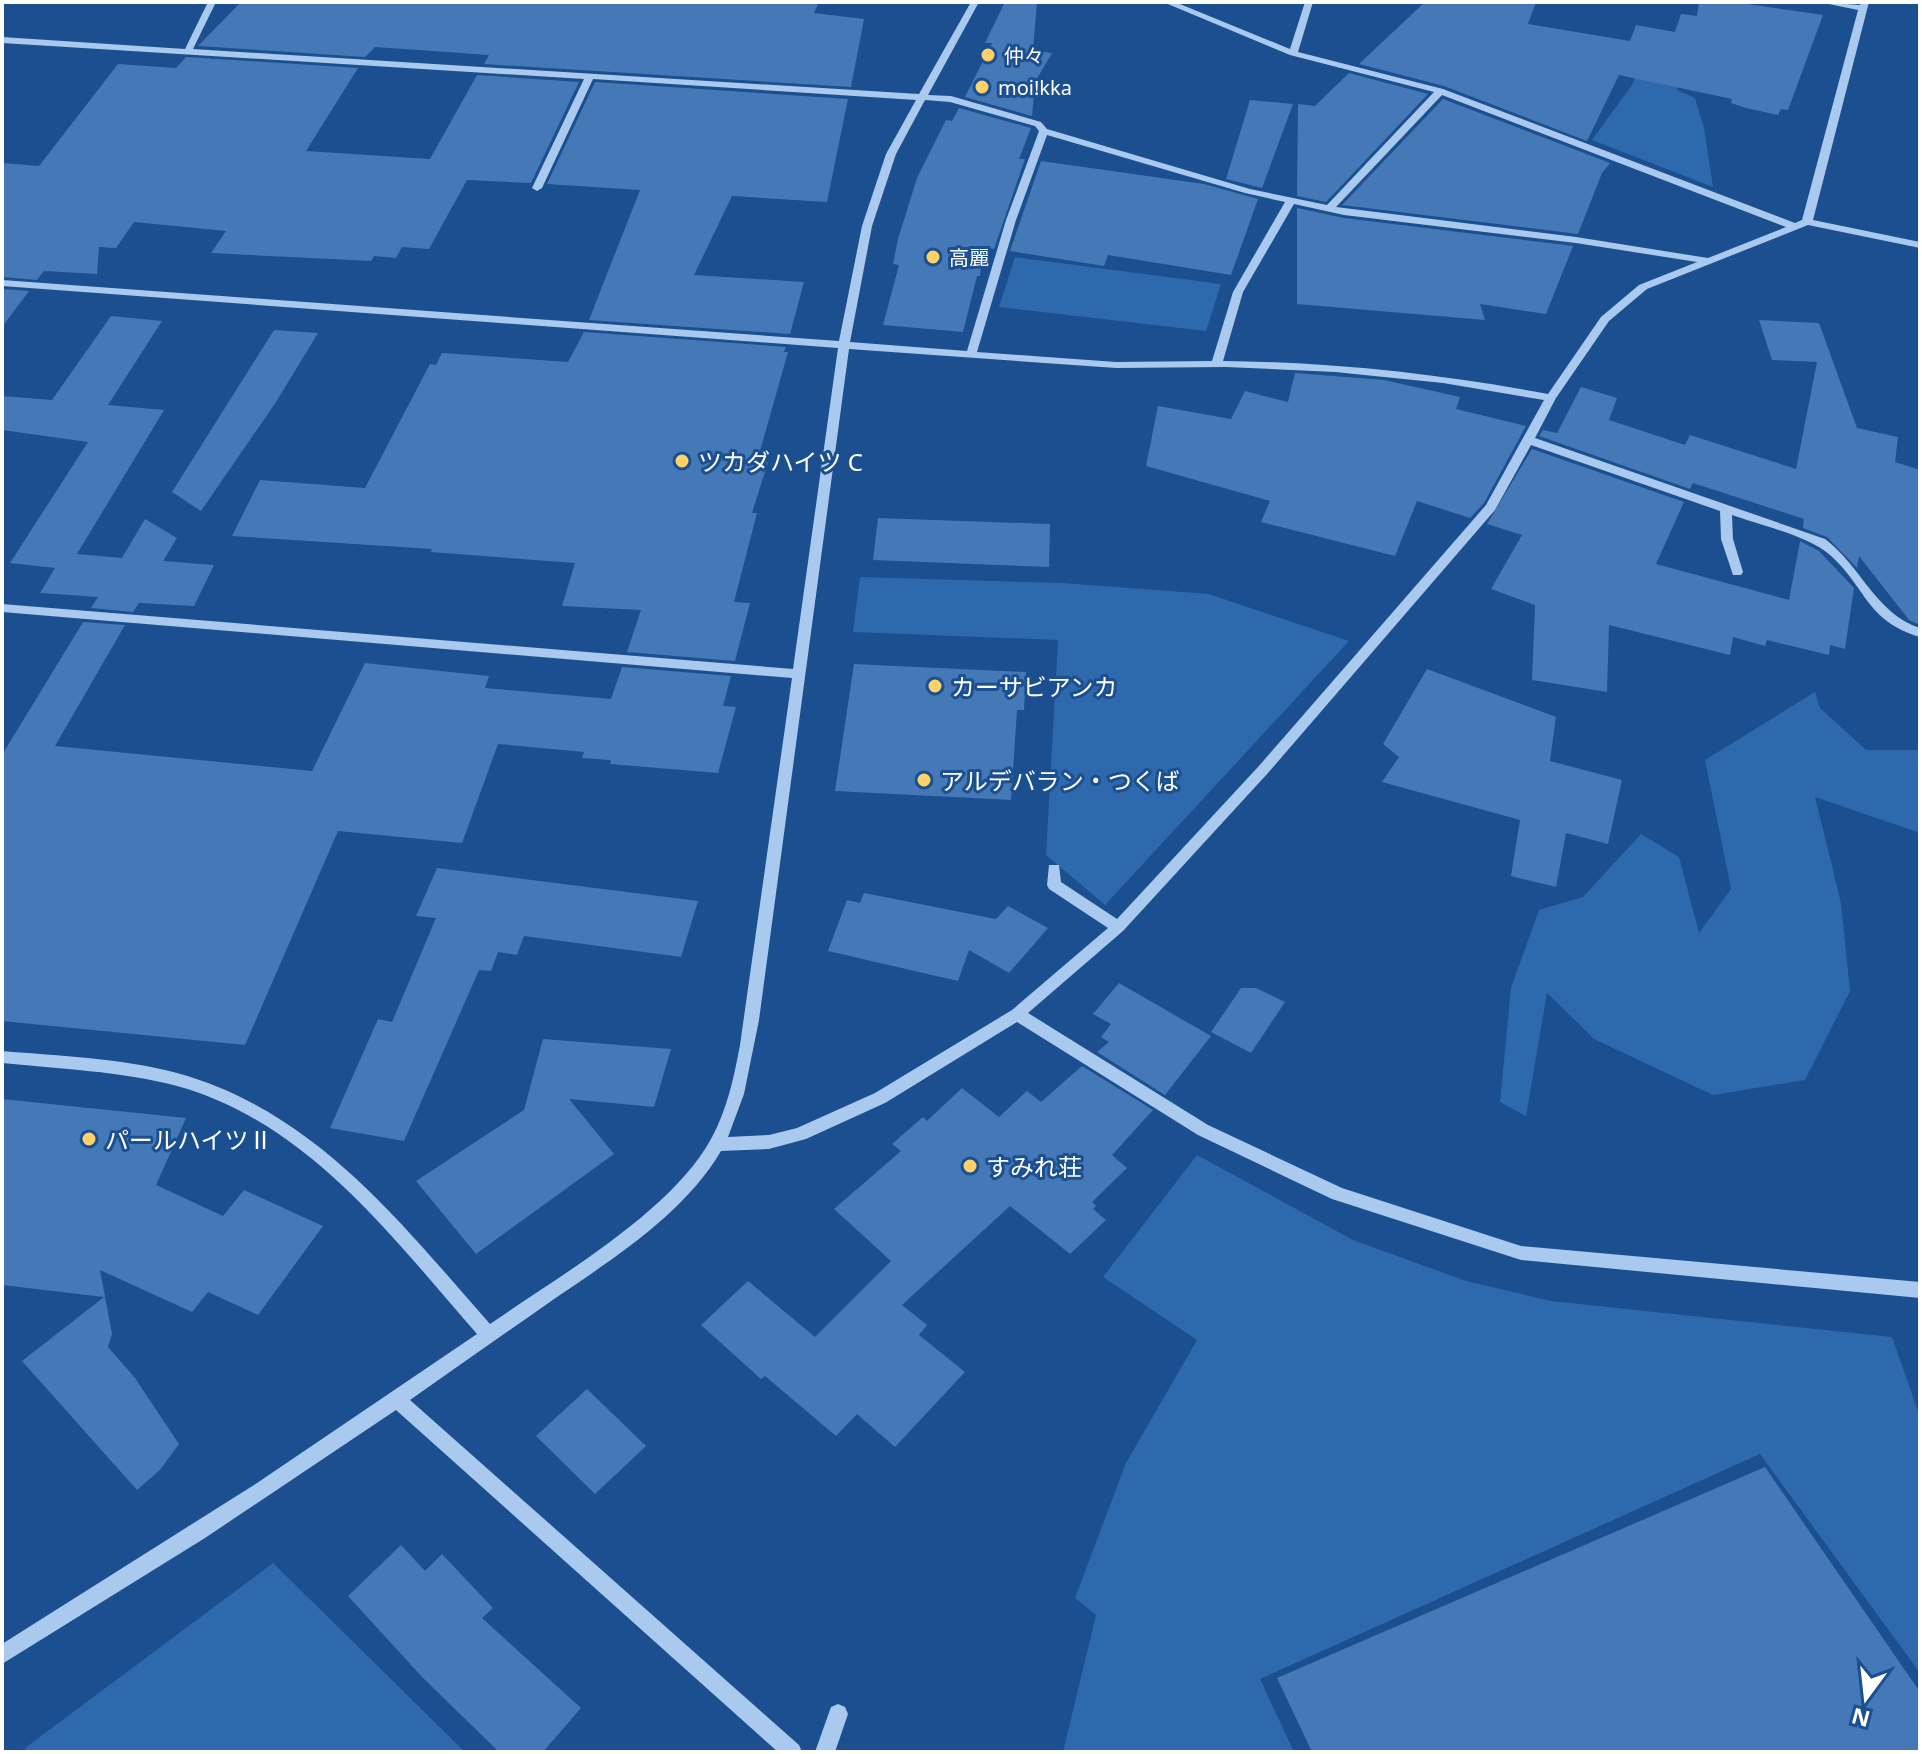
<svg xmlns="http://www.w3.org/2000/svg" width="1922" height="1754" font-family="'Noto Sans','Noto Sans JP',sans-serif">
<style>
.green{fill:#2e69ad}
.building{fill:#4478b7}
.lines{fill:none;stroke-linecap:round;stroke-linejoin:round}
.minor{fill:#a9c9ee;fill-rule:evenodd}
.poi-dot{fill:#ffd166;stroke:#1b4f8f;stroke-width:3}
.labels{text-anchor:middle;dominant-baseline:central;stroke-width:6;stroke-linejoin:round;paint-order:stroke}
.far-poi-label{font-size:20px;fill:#fff;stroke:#1b4f8f;text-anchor:start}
.poi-label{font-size:24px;fill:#fff;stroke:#1b4f8f;text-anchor:start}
</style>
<rect width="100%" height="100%" fill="#1b4f8f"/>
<g class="green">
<path d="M1643,56L1687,63L1677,90L1695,98L1704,128L1713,187L1592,140L1632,85Z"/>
<path d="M1015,257L1221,284L1206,331L999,307Z"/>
<path d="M860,577L1062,583L1209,594L1349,641L1105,905L1046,855L1058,640L853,632Z"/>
<path d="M1815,692L1820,708L1866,750H1920V833L1815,797L1841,903L1850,991L1805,1080L1713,1095L1594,1039L1547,993L1526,1116L1500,1102L1511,988L1539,910L1583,897L1641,834L1679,857L1699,933L1731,889L1705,760Z"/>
<path d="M1197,1155L1353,1240L1466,1281L1551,1301L1892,1337L1920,1417V1673L1760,1454L1260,1679L1294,1752H1063L1096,1615L1075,1598L1126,1463L1197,1340L1103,1277Z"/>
<path d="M273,1563L465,1752H28L25,1748Z"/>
</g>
<g class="building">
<path d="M241,2H789L818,4L814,13L864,19L851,87L484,64L489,55L375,47L365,57L198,46Z"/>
<path d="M1005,2H1037L1033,50L1052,53L1035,82L1032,116L965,97L992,43H985Z"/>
<path d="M1425,2H1536L1528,24L1630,41L1636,25L1675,32L1681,14L1697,16L1699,2H1733L1823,15L1788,110L1781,109L1778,115L1746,108L1731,103L1732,99L1619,75L1587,141L1444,86L1359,64Z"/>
<path d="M186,57L358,68L306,151L430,159L477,75L579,82L531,183L467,180L429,249L402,247L396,258L374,256L371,261L211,253L226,231L134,222L116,248L99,247L97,274L44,271L37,280L2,277V163L39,166L118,64L176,68Z"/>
<path d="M1349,73L1428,94L1326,202L1297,196L1298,104L1315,106Z"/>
<path d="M595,82L848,99L827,202L732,196L694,275L804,282L790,334L589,320L640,190L547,184Z"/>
<path d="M1443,99L1610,163L1602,173L1578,234L1342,205Z"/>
<path d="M1250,100L1293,104L1262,188L1226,179Z"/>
<path d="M959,108L1031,128L1019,159H1025L994,249L983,247L980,276H977L963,332L883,325L899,265L893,264L898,239L917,178L946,120L952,121Z"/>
<path d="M1041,161L1204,184L1258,199L1231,275L1108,255L1104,266L1010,251Z"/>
<path d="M1297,208L1344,218L1573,246L1546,314L1480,304L1485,320L1297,304Z"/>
<path d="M2,289L29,291L2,327Z"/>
<path d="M111,316L162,321L108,405L164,410L77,554L122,558L145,519L177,538L163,561L214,565L194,606L139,603L133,612L91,608L98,597L40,593L55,568L10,563L88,442L2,430V396L52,400Z"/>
<path d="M1759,320L1819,323L1857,428L1898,437L1895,462L1920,470V625L1909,620L1859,556L1857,568L1827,537L1803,528L1804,519L1693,483L1690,489L1539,436L1543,430L1557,433L1581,387L1617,398L1609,420L1685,445L1690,435L1796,469L1817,362L1772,360Z"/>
<path d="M274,330L318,333L276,402L201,511L172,492Z"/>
<path d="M584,332L786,347L784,352H788L760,451H763L760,461L768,462L752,513H757L734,602L750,603L735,661L627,652L641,610L562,606L575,563L431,552L432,549L232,536L260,480L365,488L430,364L436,365L442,353L568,362Z"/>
<path d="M1295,373L1384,380L1460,397L1456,409L1526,426L1484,503L1470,518L1417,501L1395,556L1261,522L1270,501L1146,466L1158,406L1231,419L1245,391L1288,402Z"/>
<path d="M1532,449L1684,502L1656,564L1789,600L1800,541L1819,551L1854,588L1845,649L1830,645L1829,655L1767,640L1765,646L1733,637L1730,655L1609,625L1607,692L1532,680L1535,605L1491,589L1522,535L1487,524Z"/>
<path d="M878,518L1050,524L1049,567L873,560Z"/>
<path d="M83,622L125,625L55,746L312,771L365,663L489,676L485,688L611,699L622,667L731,676L723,706L736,707L718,773L610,764L611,760L582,758L584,752L498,744L462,843L338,831L245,1045L2,1021V755Z"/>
<path d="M854,664L1026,672L1024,710H1017L1011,800L835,791Z"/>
<path d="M1427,669L1556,717L1550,761L1622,780L1608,844L1566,833L1556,887L1511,876L1520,820L1382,782L1399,757L1383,744Z"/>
<path d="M437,868L698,901L681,957L524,936L517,955L498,952L491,971L479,970L404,1141L330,1128L378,1019L392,1022L436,918L416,916Z"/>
<path d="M864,893L996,919L1008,906L1048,928L1009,973L969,950L958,981L828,951L847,900L860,903Z"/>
<path d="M1119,983L1211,1036L1165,1095L1097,1052L1109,1042L1101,1037L1111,1024L1093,1014Z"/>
<path d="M1241,988H1256L1285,1002L1251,1053L1211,1032Z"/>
<path d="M543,1039L671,1049L654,1107L569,1099L614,1154L476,1254L416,1181L524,1110Z"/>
<path d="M1082,1066L1153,1110L1112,1155L1127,1168L1092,1202L1096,1206L1093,1209L1106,1220L1070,1254L1010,1206L902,1305L927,1325L919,1335L965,1372L895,1447L857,1414L836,1436L765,1376L761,1379L701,1325L748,1281L815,1337L891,1261L834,1209L901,1151L892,1144L923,1117L927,1121L962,1088L999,1117L1027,1091L1041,1102Z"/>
<path d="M2,1099L186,1118L156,1185L223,1216L244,1190L323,1226L258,1315L208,1292L192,1312L100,1270L112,1334L108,1347L135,1378L179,1444L160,1470L137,1490L22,1361L104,1297L2,1285Z"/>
<path d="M587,1389L646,1446L595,1494L536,1436Z"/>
<path d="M1765,1467L1920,1692V1752H1312L1277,1678Z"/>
<path d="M401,1545L425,1571L442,1554L493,1608L482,1618L581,1708L543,1752H499L422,1677L348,1596Z"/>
</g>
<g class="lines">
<g class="minor">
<path d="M208,2H216L193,49L919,94L971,2H979L928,95L951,96L1041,122L1047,129L1250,189L1327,205L1434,92L1290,55L1163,2H1175L1290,49L1305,2H1313L1298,52L1443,89L1795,223L1802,220L1858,10L1819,2L1860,5L1861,2H1869L1813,220L1920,242V248L1808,225L1647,289L1609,321L1556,398L1535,438L1825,539C1861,566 1876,614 1920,628V637C1866,621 1867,588 1830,555C1809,536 1760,525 1732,515L1733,539L1743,572L1741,575H1733L1721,539L1720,511L1531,445L1495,510L1268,773L1123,931L1028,1013L1208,1125L1342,1188L1521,1246L1920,1282V1298L1521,1260L1332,1199L1198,1135L1017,1022L885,1103L806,1139L769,1149L721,1151C682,1217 609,1261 547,1304C501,1336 456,1368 410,1400L799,1745L802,1752H778L396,1410L205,1538L2,1664V1644L257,1483L477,1334C392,1237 307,1122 177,1086C120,1071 60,1069 2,1063V1051C60,1056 121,1058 177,1073C315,1111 400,1222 490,1324C559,1276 671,1212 711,1139C727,1110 734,1077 740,1045L792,678L2,612V604L793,669L838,348L2,286V280L839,341L862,226L886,154L916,100L593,79L542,188L537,191L532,188L584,79L2,43V37L185,49ZM1442,95L1786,227L1708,258L1576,237L1336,207ZM925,100L950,102L1035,126L1039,131L1006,220L967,351L850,342L872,226L896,154ZM1047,135L1245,193L1285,202L1233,292L1212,361L1116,362L977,352L1016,220ZM1294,204L1344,215L1576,243L1697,262L1639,285L1601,317L1548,394C1440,374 1332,362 1223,361L1243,292ZM849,349L1116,368L1226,367L1335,372L1443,383L1544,400L1486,505L1258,767L1117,919L1061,882L1059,865H1049L1047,885L1049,889L1108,928L1012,1010L875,1093L797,1128L769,1135L728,1137L744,1094L759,1020Z"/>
<path d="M838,1704L845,1707L848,1714L835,1752H815L831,1707Z"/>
</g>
</g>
<g class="poi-dot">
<circle cx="988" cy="55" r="8"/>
<circle cx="982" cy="87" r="8"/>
<circle cx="933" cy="257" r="8"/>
<circle cx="682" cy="461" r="8"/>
<circle cx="935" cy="686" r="8"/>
<circle cx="924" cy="780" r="8"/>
<circle cx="89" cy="1139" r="8"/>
<circle cx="970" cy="1166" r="8"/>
</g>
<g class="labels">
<g class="far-poi-label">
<text x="1004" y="55">仲々</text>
<text x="998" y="87">moi!kka</text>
<text x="949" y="257">高麗</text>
</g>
<g class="poi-label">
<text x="698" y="461">ツカダハイツ C</text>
<text x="951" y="686">カーサビアンカ</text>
<text x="940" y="780">アルデバラン・つくば</text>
<text x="105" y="1139">パールハイツⅡ</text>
<text x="986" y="1166">すみれ荘</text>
</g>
</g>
<rect width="1922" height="1754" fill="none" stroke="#ffffff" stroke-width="8"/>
<g transform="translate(1866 1698) rotate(195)" stroke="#1b4f8f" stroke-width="6" paint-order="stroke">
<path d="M0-6L14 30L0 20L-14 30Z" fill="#ffffff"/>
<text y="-12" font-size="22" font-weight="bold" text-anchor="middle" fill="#ffffff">N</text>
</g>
</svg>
